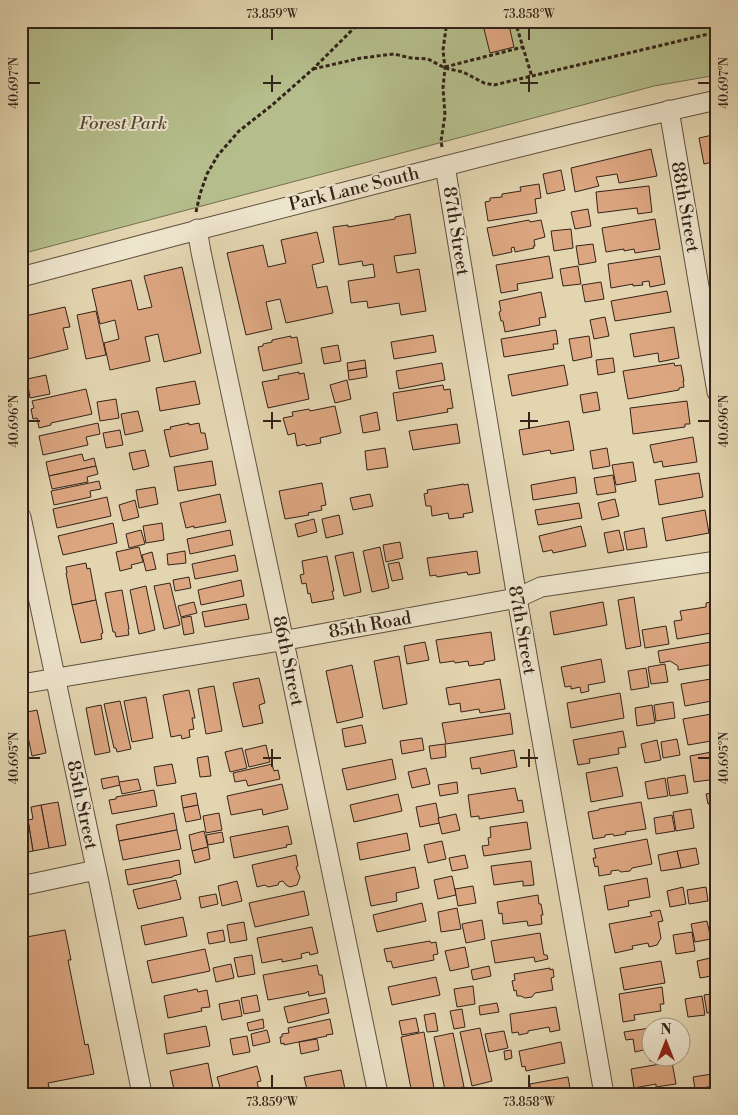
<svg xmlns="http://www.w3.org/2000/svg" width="738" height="1115" font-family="'Libre Bodoni',serif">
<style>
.green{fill:#b4bd8b;stroke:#747052}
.building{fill:#dca681;stroke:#342319}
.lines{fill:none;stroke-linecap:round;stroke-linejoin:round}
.minor-casing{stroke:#60503f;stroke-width:21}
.path{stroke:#342319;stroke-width:3;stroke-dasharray:4 2.5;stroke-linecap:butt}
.minor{stroke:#ede4cc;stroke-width:19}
.ticks{fill:none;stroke:#342319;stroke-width:2}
.labels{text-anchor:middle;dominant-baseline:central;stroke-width:4;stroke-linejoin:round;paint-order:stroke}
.park-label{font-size:18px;font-style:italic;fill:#544a36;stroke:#ede4cc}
.street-label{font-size:18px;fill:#342319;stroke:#ede4cc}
.neatline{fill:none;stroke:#342319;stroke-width:2}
.ticks-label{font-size:12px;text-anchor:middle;fill:#342319}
</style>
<rect width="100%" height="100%" fill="#e3d5b0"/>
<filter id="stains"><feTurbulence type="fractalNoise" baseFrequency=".004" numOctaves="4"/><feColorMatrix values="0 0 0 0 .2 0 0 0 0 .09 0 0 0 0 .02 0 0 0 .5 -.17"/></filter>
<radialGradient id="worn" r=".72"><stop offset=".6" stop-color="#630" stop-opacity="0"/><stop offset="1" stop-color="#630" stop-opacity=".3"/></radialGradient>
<path class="green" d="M21,21H717V75L654,86L21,254Z"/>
<g class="building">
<path d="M482,21H508L514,47L490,53Z"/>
<path d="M717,134V161L704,164L699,138Z"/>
<path d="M651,149L657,176L619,183L617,174L597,177H596L599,186L575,192L571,168Z"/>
<path d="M561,170L565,190L547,194L543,174Z"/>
<path d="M717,171V198H715L711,172Z"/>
<path d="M539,184L541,198L535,199L537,213L488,221L485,202L490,201V198L502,197V194L521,191L520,187Z"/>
<path d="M649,186L652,212L638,214L637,208L598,213L596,192Z"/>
<path d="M588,209L591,226L575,229L571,212Z"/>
<path d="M410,214L416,253L394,256L397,273L419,269L426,311L401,315L399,303L368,308L367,301L351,303L348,281L375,277L373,264L363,266L362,261L339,265L333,227L348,225V227L395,219V217Z"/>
<path d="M655,219L660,249L635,253L634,249L624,251V249L606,252L602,228Z"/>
<path d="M529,220L530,222L541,220L545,237L534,240L535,246H533L534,248L515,252L514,247L511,248L512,252L493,256L487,228Z"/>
<path d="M571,229L573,248L554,251L551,231Z"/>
<path d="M317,232L324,262L312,265L317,288L327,286L333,313L286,323L280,299L266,302L272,329L246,335L227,253L263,245L268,267L286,263L281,240Z"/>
<path d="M593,244L596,262L579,265L576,246Z"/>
<path d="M549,256L553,278L517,284L518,290L501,293L496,265Z"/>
<path d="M660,256L665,284L650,287L649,281L642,282L643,285L633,286V284L611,288L608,264Z"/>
<path d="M578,266L581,284L563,286L560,269Z"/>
<path d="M182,267L201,353L164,362L158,334L145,337L150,361L110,370L104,343L119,339L115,320L100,324L92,289L131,280L138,310L152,307L144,276Z"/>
<path d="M601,282L604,299L585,302L582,285Z"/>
<path d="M667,291L671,312L615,321L611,301Z"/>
<path d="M541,292L546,317L539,318L540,325L505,332L503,321H501L499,312L501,311L499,301Z"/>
<path d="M65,307L70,327L63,328L68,349L28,359L27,354H24L22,348H21V317Z"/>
<path d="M96,311L106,355L86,359L77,315Z"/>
<path d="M605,317L609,336L594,339L590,320Z"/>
<path d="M674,327L679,358L659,362L658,353L634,357L630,334Z"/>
<path d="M556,330L558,344H553L554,349L504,357L501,339Z"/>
<path d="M433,335L436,352L394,359L391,342Z"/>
<path d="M291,336V338L297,337L302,363L263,371L258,347L263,346V344L272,342V340Z"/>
<path d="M589,336L592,357L573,361L569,339Z"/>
<path d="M338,345L341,361L324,364L321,348Z"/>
<path d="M613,358L615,372L598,375L596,360Z"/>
<path d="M365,360L366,368L348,371L347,363Z"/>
<path d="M442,363L445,380L399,389L396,371Z"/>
<path d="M674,363L675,366L681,365L684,381H683L684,387L679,388V390L628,399L623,371Z"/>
<path d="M564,365L568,385L512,396L508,375Z"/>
<path d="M366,368L367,377L349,380L348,371Z"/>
<path d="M299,372V374L304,373L309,399L268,408L262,382L279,379L278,376Z"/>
<path d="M46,375L50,394L30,398L27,379Z"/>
<path d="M347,380L351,399L335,403L330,385Z"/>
<path d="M195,381L200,404L160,411L156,388Z"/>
<path d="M443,385L444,390L450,389L453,408L447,409L448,412L397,421L393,393Z"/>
<path d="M86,389L92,414L51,423V425L39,428L37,418L33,419L31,409L34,408L32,401Z"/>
<path d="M597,392L600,410L583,413L580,395Z"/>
<path d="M116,399L119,418L100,421L97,402Z"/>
<path d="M687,401L690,424H685V427L633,434L630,408Z"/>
<path d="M335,406L341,433L320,438L321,443L306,446L305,444L297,446L295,433L288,435L283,418L293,416L292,412L309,409L310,411Z"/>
<path d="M138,411L143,431L125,435L121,414Z"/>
<path d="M377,412L380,430L363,433L360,416Z"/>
<path d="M569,421L574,450L551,454L550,450L523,455L519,430Z"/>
<path d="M98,423L100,434L86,437L88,445L43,455L39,436Z"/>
<path d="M189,423V425L199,423L201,433H205L208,449L170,457L164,430L171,429L170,427Z"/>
<path d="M457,424L460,443L413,450L409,431Z"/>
<path d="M120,430L123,445L106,448L103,433Z"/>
<path d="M693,437L697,462L663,467L662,461L654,463L650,445Z"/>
<path d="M385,448L388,467L367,470L365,451Z"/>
<path d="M607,448L610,466L593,469L590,451Z"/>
<path d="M145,450L149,466L133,470L129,453Z"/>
<path d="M82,454L84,461L94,458L96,466L49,476L46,462Z"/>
<path d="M212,461L216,485L178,491L174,467Z"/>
<path d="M633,462L636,481L616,485L612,465Z"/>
<path d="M96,466L98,474L87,477L88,482L52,489L49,476Z"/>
<path d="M699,473L703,497L659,505L655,480Z"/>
<path d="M613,475L616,492L597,495L594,478Z"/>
<path d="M575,477L577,493L533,500L531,485Z"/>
<path d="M99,481L101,489L90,491L91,497L54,505L51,491Z"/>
<path d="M322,483L326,505L321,506L322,510L308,513L309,515L285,519L279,491Z"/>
<path d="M464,484V485L468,484L473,512L463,514L464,517L449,519L448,513L432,516L431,506H426L424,494L428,493L427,490Z"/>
<path d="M155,487L158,504L139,508L136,490Z"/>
<path d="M220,494L226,522L194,528V526L186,528L180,503Z"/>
<path d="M370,494L373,506L353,510L350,498Z"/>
<path d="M107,497L111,516L57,528L53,509Z"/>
<path d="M615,499L619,516L602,520L598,503Z"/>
<path d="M135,500L139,517L123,521L119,505Z"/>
<path d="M579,503L582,518L538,525L535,510Z"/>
<path d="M705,510L709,533L666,541L662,518Z"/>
<path d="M339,515L343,534L326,538L322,519Z"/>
<path d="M314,519L317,532L298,537L295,524Z"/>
<path d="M113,523L117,543L63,555L58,536Z"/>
<path d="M162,523L164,540L146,543L143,526Z"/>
<path d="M581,526L586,546L553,553L552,550L543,552L539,536Z"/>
<path d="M644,528L647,547L627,550L624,532Z"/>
<path d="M141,530L145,544L129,548L126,534Z"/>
<path d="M230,530L233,545L190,554L187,539Z"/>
<path d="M619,530L624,550L608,553L604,533Z"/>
<path d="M400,542L403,558L386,562L383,545Z"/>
<path d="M139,547L143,562L131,565L132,568L120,571L116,552Z"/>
<path d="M380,547L389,588L372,592L363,551Z"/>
<path d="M185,551L186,563L168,565L167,554Z"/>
<path d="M477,551L480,573L468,575L467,572L437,577L436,575L430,576L427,558Z"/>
<path d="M152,552L156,569L146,571L142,555Z"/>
<path d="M353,552L361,592L344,596L335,556Z"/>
<path d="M235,555L238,571L195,579L192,564Z"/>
<path d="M327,556L334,591H332L334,599L312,603L310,593L308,594L306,583L302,584L300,575L304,574L302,561Z"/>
<path d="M399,562L403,579L392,581L388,564Z"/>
<path d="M86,563L87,569L90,568L96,600L72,605L66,573H67L66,567Z"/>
<path d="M189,577L191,588L175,591L173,580Z"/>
<path d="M241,580L244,596L201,605L198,590Z"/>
<path d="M170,583L180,625L164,629L154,586Z"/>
<path d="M146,586L155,630L139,634L130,590Z"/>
<path d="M122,590L129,629H128L129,635L116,637L115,632H113L105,593Z"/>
<path d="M634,597L641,646L626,649L618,600Z"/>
<path d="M96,600L103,633L101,634L102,639L81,643L72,605Z"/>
<path d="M717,601V632L677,639L674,621L682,620L680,611L706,607V603Z"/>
<path d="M194,602L197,613L181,617L178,606Z"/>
<path d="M603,602L607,625L554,635L550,612Z"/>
<path d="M246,604L249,619L205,627L202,612Z"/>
<path d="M191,616L194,633L184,635L181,618Z"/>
<path d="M666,626L669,644L645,648L642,630Z"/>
<path d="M491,632L495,660L484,662V664L469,666L468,661L455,663L454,661L440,663L436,640Z"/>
<path d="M717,641V669H716L715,664L678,670V666L670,661L660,663L658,651Z"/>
<path d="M425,642L429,660L407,664L404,646Z"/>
<path d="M399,656L407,704L383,709L374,661Z"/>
<path d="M601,659L605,682L588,685L589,691L581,693L580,687L571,689V686L565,687L561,667Z"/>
<path d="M665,664L668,682L651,684L648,667Z"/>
<path d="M352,665L363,717L337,723L326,671Z"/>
<path d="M646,668L649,687L631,690L628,671Z"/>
<path d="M259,678L265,703L259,705L263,723L243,727L233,683Z"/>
<path d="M717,678V700L685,706L681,684Z"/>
<path d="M500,679L505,709L480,713L479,709L461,712L460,703L449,705L446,688Z"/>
<path d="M214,686L222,731L206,734L198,689Z"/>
<path d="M189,690L195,718H192L194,729L189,730L190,737L182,739L181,735L171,737L163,695Z"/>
<path d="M620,693L624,718L571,728L567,703Z"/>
<path d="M146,697L153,738L132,742L124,701Z"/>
<path d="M120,701L131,749L117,752L116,748H114L104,704Z"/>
<path d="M673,702L675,718L656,721L654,705Z"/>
<path d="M101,705L110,752L95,755L86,708Z"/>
<path d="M652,705L655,723L637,726L635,708Z"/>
<path d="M37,710L46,753L32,756L23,713Z"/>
<path d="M510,713L513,734L446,744L442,723Z"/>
<path d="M717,713V740L688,745L683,719Z"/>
<path d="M362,725L366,743L345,747L342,729Z"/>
<path d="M623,731L626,747L618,748L619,754L589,759L590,763L578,765L573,740Z"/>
<path d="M21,735L26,755L21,756Z"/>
<path d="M422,738L424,750L402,754L400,741Z"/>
<path d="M677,739L680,755L663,758L661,742Z"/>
<path d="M657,740L661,760L645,763L641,744Z"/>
<path d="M445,744L446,757L431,759L429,746Z"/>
<path d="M266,745L270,762L249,767L245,750Z"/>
<path d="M242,748L247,768L230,772L225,752Z"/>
<path d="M514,750L517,767L481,774L480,768L472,769L470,758Z"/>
<path d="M717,751V779L694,782L690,756Z"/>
<path d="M208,756L211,776L200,777L197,758Z"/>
<path d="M392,759L396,779L347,790L342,769Z"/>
<path d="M172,764L176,783L157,786L154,767Z"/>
<path d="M272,764L274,771L278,770L280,779L248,786L246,780L235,782L233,773Z"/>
<path d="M617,767L623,796L591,802L586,773Z"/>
<path d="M426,768L430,784L412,788L408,772Z"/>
<path d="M685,775L688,793L670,796L667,778Z"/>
<path d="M118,776L120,785L103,789L101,779Z"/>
<path d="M665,778L668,796L648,799L645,782Z"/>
<path d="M138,779L141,790L122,794L119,782Z"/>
<path d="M457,782L458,793L440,796L438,785Z"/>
<path d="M282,784L288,809L263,815L262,809L231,815L227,796Z"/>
<path d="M515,788L518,801L522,800L524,812L479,819V816L471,817L468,795Z"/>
<path d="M154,790L157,806L112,814L109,800L116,799V797Z"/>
<path d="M717,790V813H715L714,803L708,804L706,794L711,793V791Z"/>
<path d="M196,793L198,805L183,808L181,796Z"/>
<path d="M398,794L402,811L354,822L350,805Z"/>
<path d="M58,802L66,845L49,848L41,805Z"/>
<path d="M641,802L646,829L625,832L626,834L614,836L613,834L605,835V837L593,839L588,812L599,810V809Z"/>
<path d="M436,803L440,823L420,827L416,807Z"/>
<path d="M41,805L49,848L33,851L28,820L33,819L31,807Z"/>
<path d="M198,805L201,819L186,822L183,808Z"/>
<path d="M691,809L694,828L676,831L673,812Z"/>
<path d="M174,813L177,830L119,841L116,825Z"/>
<path d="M219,813L222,830L206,833L203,816Z"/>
<path d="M456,814L460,830L442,834L438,818Z"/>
<path d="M672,815L675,831L656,834L654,818Z"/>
<path d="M21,817L22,821L28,820L33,851L21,854Z"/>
<path d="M527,822L531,849L484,856L482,846L489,845L488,838L491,837L490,827Z"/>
<path d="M288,826L292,844L286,845L287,847L234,858L230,837Z"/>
<path d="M177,830L181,849L123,860L119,841Z"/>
<path d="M204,831L208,847L192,851L189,835Z"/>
<path d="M222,832L224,842L208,845L206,835Z"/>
<path d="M407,833L410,850L360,860L357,843Z"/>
<path d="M647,839L652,864L632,868L630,871L621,872L618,870L611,871V874L599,876L598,866L595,867L593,858H596L594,849Z"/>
<path d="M442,841L446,859L428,863L424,845Z"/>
<path d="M208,847L210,859L195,863L192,851Z"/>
<path d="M696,848L699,864L681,868L677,851Z"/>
<path d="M677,851L681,868L661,871L658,855Z"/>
<path d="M296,855L298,866L296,867L300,877L297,885L290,887L286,885L283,881L279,882L278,885L268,887L265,885L257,887L252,865Z"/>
<path d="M465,855L468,868L452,871L449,858Z"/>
<path d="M179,860L181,874L173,876V877L128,885L125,870Z"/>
<path d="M531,861L534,885L523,886V881L494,885L491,866Z"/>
<path d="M415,867L419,888L396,893L397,901L371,906L365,877Z"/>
<path d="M452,876L456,895L438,899L434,880Z"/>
<path d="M647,878L650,897L628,901L629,906L608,910L604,886Z"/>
<path d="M176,880L181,899L138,909L133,890Z"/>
<path d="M237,881L242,901L222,906L218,886Z"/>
<path d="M473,886L476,903L458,906L455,889Z"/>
<path d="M683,887L686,904L670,907L667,891Z"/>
<path d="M706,887L708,901L689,904L687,890Z"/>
<path d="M304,891L309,915L255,927L249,903Z"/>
<path d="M216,894L218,904L201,908L199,897Z"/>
<path d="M538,895L539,904H541L543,915H541L542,924L528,926L527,921L503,924L502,913L499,914L497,902Z"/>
<path d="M422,903L426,921L377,932L373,915Z"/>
<path d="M717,904V917H715L714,905Z"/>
<path d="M457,908L461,929L441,932L438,912Z"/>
<path d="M660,910L663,921L658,922L661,938L657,945L649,947L648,943L632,946L633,949L615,953L609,924L652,916L650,912Z"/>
<path d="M183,917L187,936L145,945L141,926Z"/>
<path d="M482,920L485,939L466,943L462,924Z"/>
<path d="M707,921L711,939L695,942L691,924Z"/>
<path d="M244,922L247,940L230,943L227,925Z"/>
<path d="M312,927L318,953L310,955L309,952L301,954L302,958L282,962V959L262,963L257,938Z"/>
<path d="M65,930L71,960H68L85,1045L88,1044L94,1074L48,1083L49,1087L22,1092L21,938Z"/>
<path d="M223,930L225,941L209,944L207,933Z"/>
<path d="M692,932L695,951L676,954L673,935Z"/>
<path d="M540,933L544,955H547L548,959L535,962L534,957L495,963L491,941Z"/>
<path d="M430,941L431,943L436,942L438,954L433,955L434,960L393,968L391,961L387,962L384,949Z"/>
<path d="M465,947L469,967L450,971L445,951Z"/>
<path d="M205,949L210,971L152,983L147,961Z"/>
<path d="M252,955L255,974L238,977L234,958Z"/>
<path d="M715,957L717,975L700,978L697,961Z"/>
<path d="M661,961L665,983L624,990L620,968Z"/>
<path d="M231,964L234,978L216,982L213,968Z"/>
<path d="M317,965L319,975H322L325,993L309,996L308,991L306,993L268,1000L263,975Z"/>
<path d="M489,966L491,976L473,980L471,970Z"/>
<path d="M550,968V970L553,969L554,977L551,978L553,990L535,993L532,997L525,998L521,996H517L516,990L514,991L512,981L515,980L514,974Z"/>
<path d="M436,977L440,995L392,1005L388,987Z"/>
<path d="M473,986L475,1004L457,1007L454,989Z"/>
<path d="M662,987L664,1004H660L661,1011L634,1015L635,1020L623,1022L619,994Z"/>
<path d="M197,989L198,992L207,990L210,1007L201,1008L202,1011L168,1018L164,996Z"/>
<path d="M717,993V1012L707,1013L704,995Z"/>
<path d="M257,995L260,1011L244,1014L241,998Z"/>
<path d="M702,996L705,1015L688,1017L685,999Z"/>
<path d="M326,998L329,1013L288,1023L284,1007Z"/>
<path d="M239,1000L242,1016L222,1020L219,1004Z"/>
<path d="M497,1003L499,1012L480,1015L479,1006Z"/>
<path d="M556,1007L560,1030L550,1032L549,1027L528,1031V1033L519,1035L518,1032L512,1033L510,1014Z"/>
<path d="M462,1009L465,1027L454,1029L450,1011Z"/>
<path d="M435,1013L438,1031L427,1032L424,1015Z"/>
<path d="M416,1018L419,1032L402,1035L399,1021Z"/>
<path d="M263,1019L264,1028L249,1031L247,1023Z"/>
<path d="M330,1019L333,1034L326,1035L327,1036L284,1045V1043L281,1044L280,1037H282V1034L289,1033L288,1028Z"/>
<path d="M672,1024L673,1028H651Z"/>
<path d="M206,1026L210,1046L167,1054L164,1034Z"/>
<path d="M480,1028L492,1081L472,1086L460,1032Z"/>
<path d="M650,1028V1058H668L650,1061L648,1049L635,1052L633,1039L626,1040L624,1032Z"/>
<path d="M267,1030L270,1042L253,1046L251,1034Z"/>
<path d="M504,1031L508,1048L489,1052L485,1034Z"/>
<path d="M424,1032L435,1094H412L401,1037Z"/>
<path d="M453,1033L464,1087L445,1090L434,1037Z"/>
<path d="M247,1036L250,1052L233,1055L230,1039Z"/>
<path d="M717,1038V1051H713L711,1039Z"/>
<path d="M317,1039L319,1050L301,1054L299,1042Z"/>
<path d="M561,1042L565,1063L526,1071L525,1066L522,1067L519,1051Z"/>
<path d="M511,1050L512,1058L505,1060L504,1051Z"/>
<path d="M672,1062L676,1084L656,1087V1084L634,1088L631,1069Z"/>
<path d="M208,1063L214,1094H175L170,1071Z"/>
<path d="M257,1066L261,1081L257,1082L260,1094H233L231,1089L221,1091L217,1077Z"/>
<path d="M341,1070L346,1094H308L304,1077Z"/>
<path d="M712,1074L715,1086L695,1089L693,1077Z"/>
<path d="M568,1077L571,1094H531L530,1084Z"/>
</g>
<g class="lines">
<defs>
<g id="minor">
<path d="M669,110L717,392"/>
<path d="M445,166L517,598L604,1094"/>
<path d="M197,229L201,252L287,656L378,1094"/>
<path d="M21,277C162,239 304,202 445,166C535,143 626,120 717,100"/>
<path d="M21,517L100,887L142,1094"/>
<path d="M21,684L298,638L517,598L541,587L717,561"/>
<path d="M21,886L96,870"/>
</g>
</defs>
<use href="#minor" class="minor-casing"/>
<g class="path">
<path d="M515,21L532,77"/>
<path d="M445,67L523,47"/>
<path d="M313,69L361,58L394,54L411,58L428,59L445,68L463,72L484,83L494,85L717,32"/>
<path d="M442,147L441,141L445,115L443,88L445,68L443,50L447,21"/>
<path d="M196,212L200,194L207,174L218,155L239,131L271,106L313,69L361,21"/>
</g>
<use href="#minor" class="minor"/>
</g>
<path class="ticks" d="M272,28V40M529,28V40M272,75V92M529,75V92M28,83H40M263,83H281M520,83H538M698,83H710M272,412V429M529,412V429M28,421H40M263,421H281M520,421H538M698,421H710M272,749V767M529,749V767M28,758H40M263,758H281M520,758H538M698,758H710M272,1075V1088M529,1075V1088"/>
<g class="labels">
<g class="park-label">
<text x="123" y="123">Forest Park</text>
</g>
<g class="street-label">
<text transform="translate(354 189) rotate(-14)">Park Lane South</text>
<text transform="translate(685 207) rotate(80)">88th Street</text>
<text transform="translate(456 231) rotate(81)">87th Street</text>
<text transform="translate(370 625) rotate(-10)">85th Road</text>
<text transform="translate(522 630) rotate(80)">87th Street</text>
<text transform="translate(288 661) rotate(78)">86th Street</text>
<text transform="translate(82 805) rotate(78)">85th Street</text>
</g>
</g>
<rect width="738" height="1115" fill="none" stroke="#e3d5b0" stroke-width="55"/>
<g transform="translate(666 1042)"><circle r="24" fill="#ede4cc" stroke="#a39784"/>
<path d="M0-4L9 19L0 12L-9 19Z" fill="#8f2418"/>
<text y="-8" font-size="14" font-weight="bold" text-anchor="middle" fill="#342319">N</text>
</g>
<rect x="28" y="28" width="682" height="1060" class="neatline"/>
<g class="ticks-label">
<text x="272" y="18">73.859°W</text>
<text x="529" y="18">73.858°W</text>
<text transform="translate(14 83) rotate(-90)" y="4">40.697°N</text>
<text transform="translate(724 83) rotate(-90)" y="4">40.697°N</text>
<text transform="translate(14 421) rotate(-90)" y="4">40.696°N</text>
<text transform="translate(724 421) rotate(-90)" y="4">40.696°N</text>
<text transform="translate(14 758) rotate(-90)" y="4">40.695°N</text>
<text transform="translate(724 758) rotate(-90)" y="4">40.695°N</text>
<text x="272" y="1106">73.859°W</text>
<text x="529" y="1106">73.858°W</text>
</g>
<rect width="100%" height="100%" filter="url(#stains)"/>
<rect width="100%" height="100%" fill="url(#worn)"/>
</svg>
